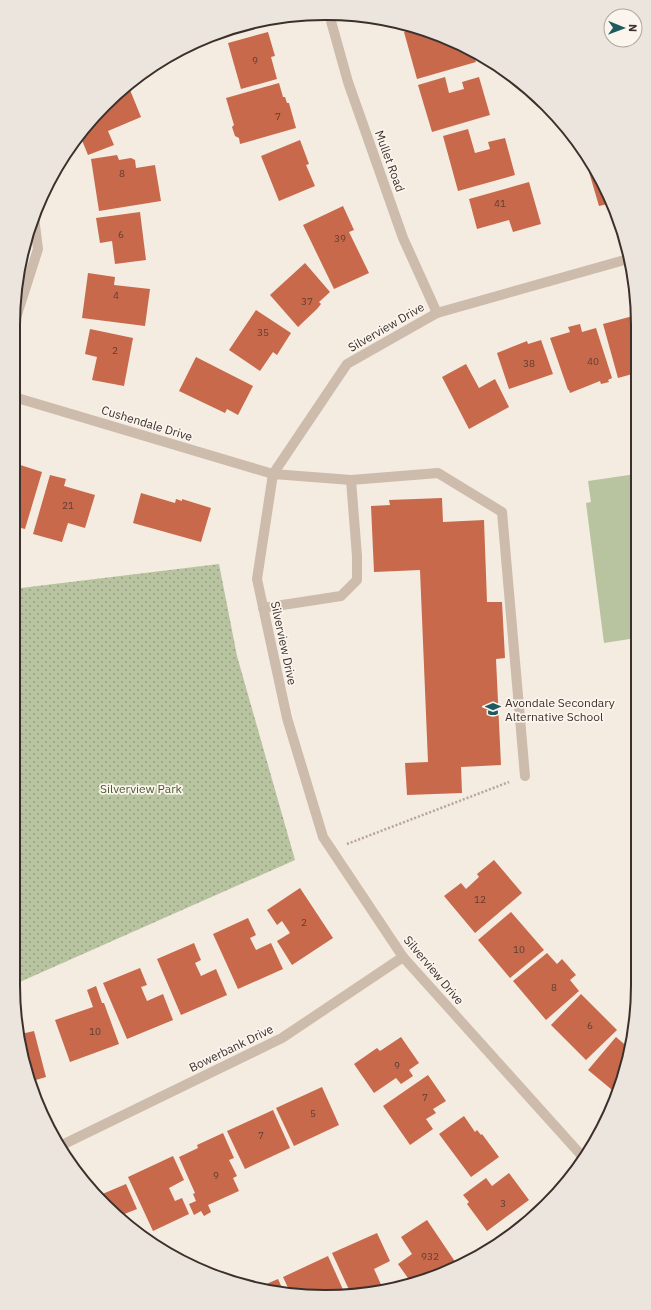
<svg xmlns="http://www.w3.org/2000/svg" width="651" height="1310" font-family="'IBM Plex Sans',sans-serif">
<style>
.grass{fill:#b8c4a0}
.park{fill:url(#park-dots)}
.building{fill:#c8694b}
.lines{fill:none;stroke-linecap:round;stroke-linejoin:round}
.path{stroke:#b9a596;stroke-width:2.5;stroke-dasharray:2 2;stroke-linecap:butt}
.service{stroke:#cdbbac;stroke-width:10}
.minor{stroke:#cdbbac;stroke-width:10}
.labels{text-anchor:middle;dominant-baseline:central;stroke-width:3.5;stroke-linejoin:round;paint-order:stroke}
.number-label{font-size:10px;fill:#5e3e33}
.street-label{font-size:12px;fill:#3b302b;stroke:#fbf5ee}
.poi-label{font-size:12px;fill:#3b302b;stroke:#fbf5ee;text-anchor:start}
.park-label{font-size:12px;fill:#4a5a2e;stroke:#fbf5ee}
.rim{fill:none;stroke:#3b302b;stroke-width:2}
</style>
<defs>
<pattern id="park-dots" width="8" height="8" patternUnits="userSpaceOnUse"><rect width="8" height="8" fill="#b8c4a0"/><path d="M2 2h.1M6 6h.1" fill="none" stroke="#97a083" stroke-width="1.8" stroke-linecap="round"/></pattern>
</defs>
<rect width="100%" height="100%" fill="#f4ebe1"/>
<path class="grass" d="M636,474V638L604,643L586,503L591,502L588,481Z"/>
<path class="park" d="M219,564L237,656L295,860L13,985V585L21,588Z"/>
<g class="building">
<path d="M271,19V21L230,33L229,29Z"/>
<path d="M417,28L433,34L434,40L443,38L464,45L472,51L476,62L417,79L404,32Z"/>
<path d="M268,32L275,56L271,57L277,79L241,89L228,43Z"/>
<path d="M445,77L449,93L464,89L462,82L479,77L490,115L432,132L418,85Z"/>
<path d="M279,83L283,97H285L287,103H289L296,128L240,144L239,138L235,136L232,127L234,125L226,98Z"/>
<path d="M128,85L141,117L108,131L114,145L88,155L79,133L119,91Z"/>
<path d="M468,129L475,153L490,149L488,142L505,138L515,175L458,191L443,136Z"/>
<path d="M300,140L309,164L306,165L315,186L279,201L261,156Z"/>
<path d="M117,155L119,160L131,158L135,160L136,168L155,165L161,201L99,211L91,159Z"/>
<path d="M594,171L612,203L599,206L589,172Z"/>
<path d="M529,182L541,224L513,232L509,220L477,229L469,199Z"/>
<path d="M343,206L354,230L349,232L369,273L334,289L303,225Z"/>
<path d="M140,212L146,260L115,264L112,241L100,243L96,218Z"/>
<path d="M305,263L330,292L319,302L321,304L317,309L298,327L270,295Z"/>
<path d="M88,273L115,277L114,285L150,289L145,326L82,318Z"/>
<path d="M256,310L291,333L277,355L273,352L260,371L229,350Z"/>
<path d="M633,316L635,324L636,373L618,378L603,324Z"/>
<path d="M580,324L582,332L596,328L612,378L608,380L609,382L601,384L600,381L570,393L569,390H568L550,338L570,332L568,327Z"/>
<path d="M90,329L133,338L124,386L92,380L97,357L85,354Z"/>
<path d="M541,340L553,374L509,389L497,353L527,341L528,344Z"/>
<path d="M196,357L253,386L238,415L227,409L225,413L179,391Z"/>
<path d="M466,364L479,388L495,379L509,407L469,429L442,377Z"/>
<path d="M14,463L42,472L25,529L13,526Z"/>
<path d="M50,475L66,479L64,486L95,495L85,528L68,523L62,542L33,534Z"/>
<path d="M141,493L175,503L176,499L182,501V499L211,508L201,542L133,523Z"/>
<path d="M442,498L443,522L484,520L487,602H502L505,658L496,659L501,765L461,767L462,793L407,795L405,763L428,762L420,570L374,572L371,506L390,505L389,500Z"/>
<path d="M494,860L522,893L475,933L444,896L461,883L466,889L479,877L477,874Z"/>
<path d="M300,888L333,938L292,965L277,941L290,933L282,921L277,925L267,910Z"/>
<path d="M511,912L544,950L510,978L478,940Z"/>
<path d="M248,918L256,935L250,938L256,950L271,943L283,969L238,989L213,934Z"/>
<path d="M194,943L201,960L195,963L201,976L216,969L227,995L181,1015L157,959Z"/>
<path d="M547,953L557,964L562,959L576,975L570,980L579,991L546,1020L513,981Z"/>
<path d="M140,968L147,985L141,987L147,1001L163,994L173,1020L127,1039L103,983Z"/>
<path d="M96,986L102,1003H104L119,1044L70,1062L55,1020L93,1007L87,990Z"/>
<path d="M581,994L617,1030L586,1060L551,1025Z"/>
<path d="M34,1031L46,1077L29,1082L21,1034Z"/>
<path d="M401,1037L419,1063L409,1070L413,1076L401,1084L396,1078L374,1093L354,1064L377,1048L380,1051Z"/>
<path d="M616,1037L630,1049L627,1065L617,1094L588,1070Z"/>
<path d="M428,1075L446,1101L433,1109L436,1113L426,1119L433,1129L410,1145L383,1106Z"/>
<path d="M322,1087L339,1125L294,1146L276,1108Z"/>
<path d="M273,1110L290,1148L245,1169L227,1131Z"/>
<path d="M464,1116L475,1132L477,1130L481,1135L482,1134L499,1157L471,1177L439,1134Z"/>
<path d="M223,1133L234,1158L229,1160L237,1176L233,1178L239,1191L208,1205L211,1212L204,1216L201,1211L194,1215L189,1204L196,1201L193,1194L195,1193L179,1157L198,1148L197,1145Z"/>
<path d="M173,1156L184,1180L169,1188L175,1201L182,1198L189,1214L153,1231L128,1177Z"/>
<path d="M509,1173L529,1200L487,1231L467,1204L469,1202L463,1195L486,1178L492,1186Z"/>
<path d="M126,1184L137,1209L122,1215L125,1224L101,1199H102L100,1195Z"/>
<path d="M427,1220L458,1266L410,1281L398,1264L412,1254L401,1237Z"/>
<path d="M377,1233L390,1261L374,1269L383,1289L366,1294H351L332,1253Z"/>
<path d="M328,1256L345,1294L290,1292L283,1277Z"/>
<path d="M278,1279L284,1292L264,1291L257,1288Z"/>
</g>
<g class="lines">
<path class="path" d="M347,844L509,782"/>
<g class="service">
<path d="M273,474L351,480L438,473L502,512L525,776"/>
<path d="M263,608L341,596L357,580V556L351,480"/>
</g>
<g class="minor">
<path d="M329,14L348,82L403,238L437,313"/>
<path d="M14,324L38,249L34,217"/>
<path d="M14,397L273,474"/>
<path d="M62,1145L282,1038L403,957"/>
<path d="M582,1156L403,957L323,837L287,718L257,579L273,474L347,364L437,313L628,259"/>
</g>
</g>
<defs>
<symbol id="school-bare" viewBox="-9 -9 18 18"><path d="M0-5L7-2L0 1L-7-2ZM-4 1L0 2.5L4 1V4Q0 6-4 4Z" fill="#1f5a5e" stroke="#fbf5ee" stroke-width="2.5" paint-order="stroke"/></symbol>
</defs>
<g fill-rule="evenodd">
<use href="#school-bare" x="482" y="698" width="22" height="22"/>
</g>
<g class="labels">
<g class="number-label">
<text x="255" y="60">9</text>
<text x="278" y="116">7</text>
<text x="122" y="173">8</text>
<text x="500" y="203">41</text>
<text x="121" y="234">6</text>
<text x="340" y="238">39</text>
<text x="116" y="295">4</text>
<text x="307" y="301">37</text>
<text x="263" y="332">35</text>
<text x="115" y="350">2</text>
<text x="593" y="361">40</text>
<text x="529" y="363">38</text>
<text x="68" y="505">21</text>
<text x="480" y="899">12</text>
<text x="304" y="922">2</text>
<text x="519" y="949">10</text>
<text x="554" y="987">8</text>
<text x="590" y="1025">6</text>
<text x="95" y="1031">10</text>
<text x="397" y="1065">9</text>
<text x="425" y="1097">7</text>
<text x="313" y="1113">5</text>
<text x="261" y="1135">7</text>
<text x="216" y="1175">9</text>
<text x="503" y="1203">3</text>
<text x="430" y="1256">932</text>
</g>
<g class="street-label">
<text transform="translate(390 161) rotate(70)">Mullet Road</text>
<text transform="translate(386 327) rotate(-30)">Silverview Drive</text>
<text transform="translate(147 423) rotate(17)">Cushendale Drive</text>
<text transform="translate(284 643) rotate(78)">Silverview Drive</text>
<text transform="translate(434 970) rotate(50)">Silverview Drive</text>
<text transform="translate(231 1048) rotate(-26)">Bowerbank Drive</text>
</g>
<g class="poi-label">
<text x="505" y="702">Avondale Secondary<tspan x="505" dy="14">Alternative School</tspan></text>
</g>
<g class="park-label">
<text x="141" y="788">Silverview Park</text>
</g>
</g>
<path d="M0 0H651V1310H0ZM325 20H326A305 305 0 0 1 631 325V985A305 305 0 0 1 326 1290H325A305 305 0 0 1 20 985V325A305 305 0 0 1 325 20Z" fill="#ece5de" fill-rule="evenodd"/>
<path class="rim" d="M325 20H326A305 305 0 0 1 631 325V985A305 305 0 0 1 326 1290H325A305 305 0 0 1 20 985V325A305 305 0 0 1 325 20Z"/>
<g transform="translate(623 28) rotate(91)"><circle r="19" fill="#fbf5ee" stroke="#aea6a0"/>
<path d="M0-3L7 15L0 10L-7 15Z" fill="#1f5a5e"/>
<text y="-6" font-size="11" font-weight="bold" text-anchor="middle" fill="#3b302b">N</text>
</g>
</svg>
